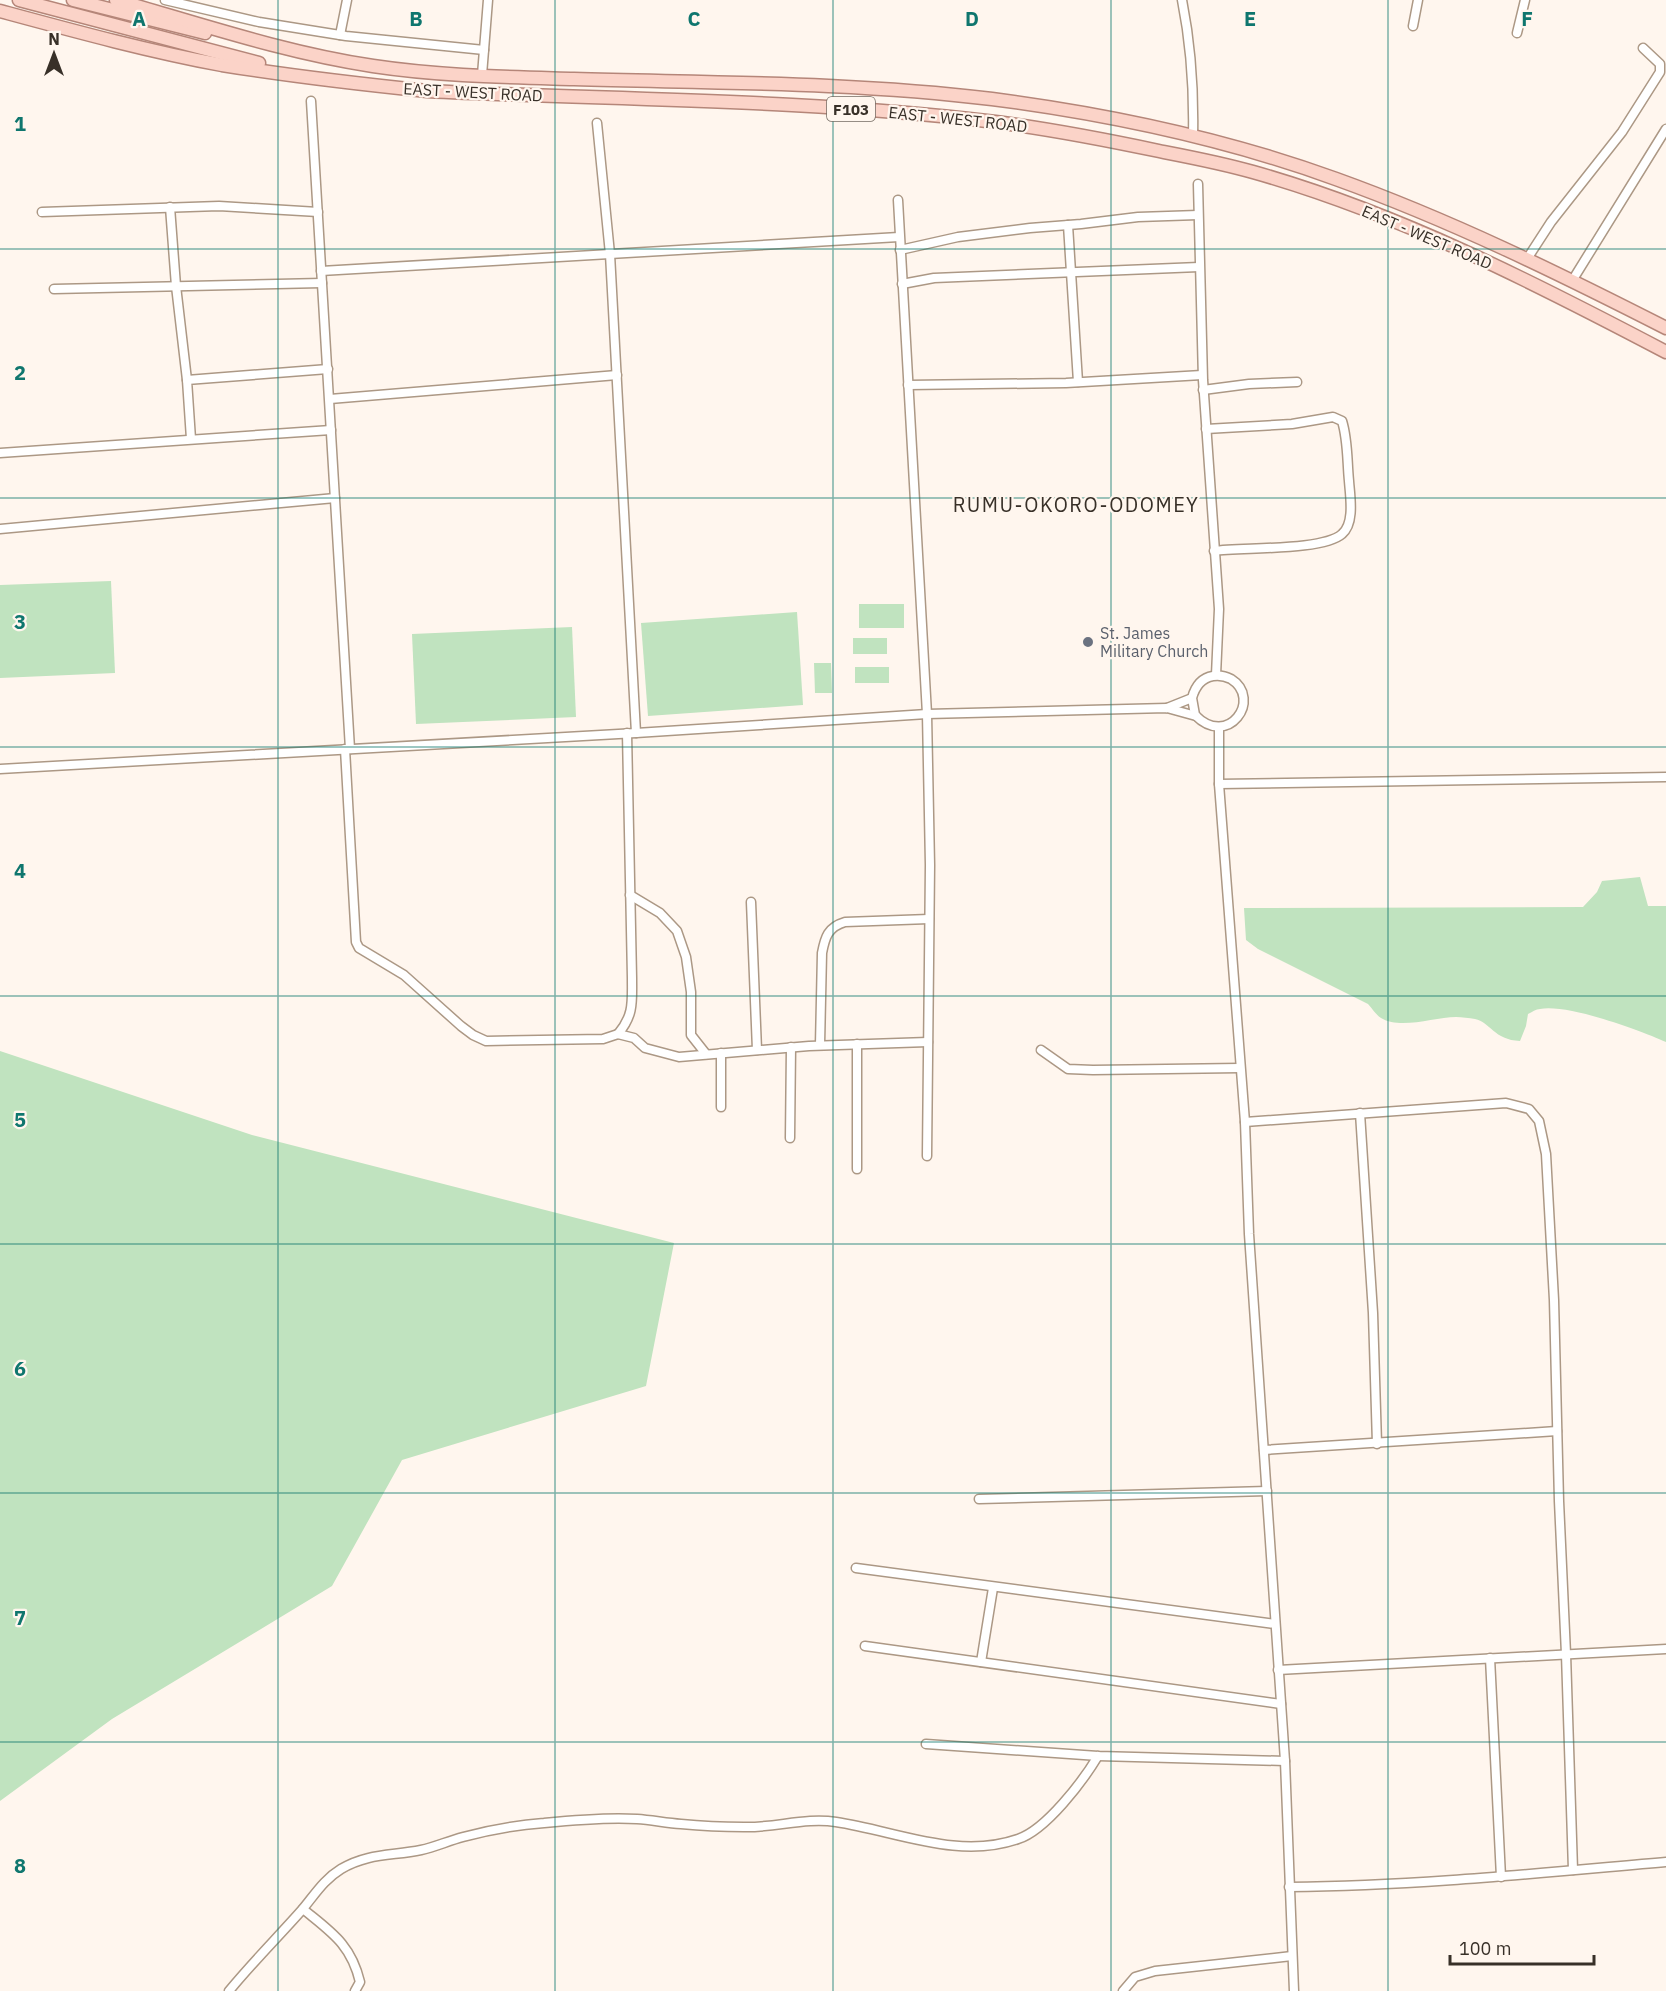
<svg xmlns="http://www.w3.org/2000/svg" width="1666" height="1991" font-family="'IBM Plex Sans',sans-serif">
<style>
.green{fill:#c0e3bf}
.lines{fill:none;stroke-linecap:round;stroke-linejoin:round}
.minor-casing{stroke:#ac9885;stroke-width:11}
.primary-casing{stroke:#b58679;stroke-width:15}
.minor{stroke:#fff;stroke-width:8}
.primary{stroke:#fbd3c8;stroke-width:12}
.grid{fill:none;stroke:#0f766e;stroke-width:1.5;stroke-opacity:0.55}
.worship-dot{fill:#6b7280;stroke:#fff6ee;stroke-width:2}
.labels{text-anchor:middle;dominant-baseline:central;stroke-width:4.5;stroke-linejoin:round;paint-order:stroke}
.shield{fill:#fff6ee;stroke:#746b63;stroke-width:1.5}
.shield-label{font-size:15px;font-weight:bold;fill:#383028}
.street-label{font-size:16px;fill:#383028;stroke:#fff6ee}
.worship-label{font-size:16px;fill:#5b616d;stroke:#fff6ee;text-anchor:start}
.quarter-label{font-size:20px;letter-spacing:1.5px;fill:#383028;stroke:#fff6ee}
.grid-label{font-size:20px;text-anchor:middle;font-weight:bold;fill:#0f766e;stroke:#fff6ee;stroke-width:4.5;stroke-linejoin:round;paint-order:stroke}
</style>
<rect width="100%" height="100%" fill="#fff6ee"/>
<g class="green">
<path d="M111,581L115,673L0,678V585Z"/>
<rect x="859" y="604" width="45" height="24"/>
<path d="M797,612L803,705L648,716L641,623Z"/>
<path d="M572,627L576,717L416,724L412,634Z"/>
<rect x="853" y="638" width="34" height="16"/>
<path d="M814,663H831L832,693H815Z"/>
<rect x="855" y="667" width="34" height="16"/>
<path d="M1640,877L1648,906H1666V1042C1639,1030 1569,1004 1540,1009C1536,1009 1532,1012 1528,1014L1526,1026L1520,1041C1494,1040 1490,1022 1475,1019C1469,1018 1462,1017 1456,1017C1434,1017 1401,1030 1381,1018C1376,1015 1372,1008 1368,1004L1258,949L1246,940L1244,908L1583,907L1597,892L1602,881Z"/>
<path d="M0,1051L252,1135L674,1243L646,1386L402,1460L332,1586L112,1719L0,1801Z"/>
</g>
<g class="lines">
<defs>
<g id="minor">
<path d="M165,0L259,22L346,36L484,50"/>
<path d="M1182,0C1191,45 1194,91 1193,137"/>
<path d="M1413,26L1418,0"/>
<path d="M1517,33L1525,0"/>
<path d="M340,35L347,0"/>
<path d="M482,75L488,0"/>
<path d="M311,101L350,749"/>
<path d="M597,123L610,254L636,733"/>
<path d="M1198,184L1203,380L1219,609L1216,675"/>
<path d="M898,200L927,714L930,865L927,1156"/>
<path d="M170,207L176,286L187,380"/>
<path d="M42,212L219,206L318,212"/>
<path d="M1068,225L1078,382"/>
<path d="M900,250L958,237L1030,228L1081,224L1138,217L1198,215"/>
<path d="M1527,259L1551,222L1622,132L1660,72V64L1643,48"/>
<path d="M321,271L899,237"/>
<path d="M1572,281L1666,129"/>
<path d="M902,284L934,278L1199,267"/>
<path d="M54,289L322,283"/>
<path d="M908,385L1066,383L1202,375"/>
<path d="M1203,390L1249,384L1297,382"/>
<path d="M330,399L617,375"/>
<path d="M1206,429L1292,424L1333,417L1342,421C1348,440 1347,461 1349,481C1350,496 1355,523 1342,534C1323,551 1243,547 1214,551"/>
<path d="M191,439L187,380L328,369"/>
<path d="M0,453L331,430"/>
<path d="M0,529L335,498"/>
<path d="M1167,708L1192,698C1195,687 1201,678 1213,676C1219,675 1225,676 1231,679C1263,699 1228,749 1195,715L1192,698"/>
<path d="M1219,727V784L1245,1122L1249,1234L1285,1761L1294,1991"/>
<path d="M345,749L356,942L359,948L404,975L461,1026L473,1035L486,1041L603,1039L618,1034L634,1038L645,1048L679,1057L809,1046L928,1042"/>
<path d="M0,769L636,733L927,714L1167,708L1196,716"/>
<path d="M1219,784L1666,777"/>
<path d="M630,895L660,913L677,931L686,957L691,992V1035L706,1054"/>
<path d="M751,902L757,1050"/>
<path d="M618,1034C634,1015 632,1002 632,978L627,733"/>
<path d="M820,1045L822,953C825,937 828,927 845,922L929,919"/>
<path d="M1041,1050L1068,1069L1093,1070L1240,1068"/>
<path d="M721,1107V1053"/>
<path d="M1360,1113L1373,1313L1377,1444"/>
<path d="M1245,1122L1506,1103L1529,1109L1539,1121L1546,1154L1554,1300L1559,1501L1566,1654L1573,1870"/>
<path d="M790,1138L791,1047"/>
<path d="M857,1169V1044"/>
<path d="M1264,1450L1557,1431"/>
<path d="M979,1499L1267,1491"/>
<path d="M856,1568L1275,1624"/>
<path d="M865,1646L1281,1704"/>
<path d="M1490,1658L1501,1877"/>
<path d="M981,1662L993,1588"/>
<path d="M1278,1670L1666,1649"/>
<path d="M926,1744L1098,1756L1285,1761"/>
<path d="M1289,1887C1416,1886 1540,1873 1666,1862"/>
<path d="M303,1909C331,1932 351,1944 360,1982L355,1991"/>
<path d="M229,1991C252,1963 277,1938 301,1911C314,1896 323,1880 341,1869C368,1853 392,1856 421,1850C435,1847 448,1841 463,1837C489,1830 518,1825 544,1823C574,1820 607,1817 637,1819C652,1820 666,1823 681,1824C701,1826 723,1827 744,1827C775,1828 806,1817 836,1822C896,1831 958,1860 1018,1839C1046,1830 1083,1781 1098,1756"/>
<path d="M1123,1991L1135,1977L1155,1971L1292,1956"/>
</g>
<g id="primary">
<path d="M19,0L259,63"/>
<path d="M73,0L205,33"/>
<path d="M116,0C200,24 286,53 373,66C439,76 507,77 574,79C713,83 853,82 992,99C1108,114 1226,139 1336,179C1450,220 1558,273 1666,328"/>
<path d="M0,11C74,31 147,51 222,65C290,76 359,84 427,91C613,100 801,99 987,121C1045,128 1102,139 1159,151C1190,157 1222,163 1253,172C1398,213 1533,282 1666,352"/>
</g>
</defs>
<use href="#minor" class="minor-casing"/>
<use href="#primary" class="primary-casing"/>
<use href="#minor" class="minor"/>
<use href="#primary" class="primary"/>
</g>
<path class="grid" d="M278,0V1991M555,0V1991M833,0V1991M1111,0V1991M1388,0V1991M0,249H1666M0,498H1666M0,747H1666M0,996H1666M0,1244H1666M0,1493H1666M0,1742H1666"/>
<circle class="worship-dot" cx="1088" cy="642" r="6"/>
<g class="labels">
<rect class="shield" x="827" y="97" width="48" height="24" rx="4.5"/>
<g class="shield-label">
<text x="851" y="109">F103</text>
</g>
<g class="street-label">
<text transform="translate(473 92) rotate(3)">EAST - WEST ROAD</text>
<text transform="translate(958 119) rotate(6)">EAST - WEST ROAD</text>
<text transform="translate(1427 237) rotate(23)">EAST - WEST ROAD</text>
</g>
<g class="worship-label">
<text x="1100" y="633">St. James<tspan x="1100" dy="18">Military Church</tspan></text>
</g>
<g class="quarter-label">
<text x="1076" y="504">RUMU-OKORO-ODOMEY</text>
</g>
</g>
<g class="grid-label">
<text x="139" y="26">A</text>
<text x="416" y="26">B</text>
<text x="694" y="26">C</text>
<text x="972" y="26">D</text>
<text x="1250" y="26">E</text>
<text x="1527" y="26">F</text>
<text x="20" y="131">1</text>
<text x="20" y="380">2</text>
<text x="20" y="629">3</text>
<text x="20" y="878">4</text>
<text x="20" y="1127">5</text>
<text x="20" y="1376">6</text>
<text x="20" y="1625">7</text>
<text x="20" y="1873">8</text>
</g>
<g transform="translate(54 54)" stroke="#fff6ee" stroke-width="4.5" paint-order="stroke">
<path d="M0-4.5L10 22L0 15L-10 22Z" fill="#383028"/>
<text y="-9" font-size="16" font-weight="bold" text-anchor="middle" fill="#383028">N</text>
</g>
<path d="M1450 1955v9h144v-9" fill="none" stroke="#383028" stroke-width="3"/>
<text x="1459" y="1955" font-size="18" fill="#383028" stroke="#fff6ee" stroke-width="4.5" paint-order="stroke">100 m</text>
</svg>
